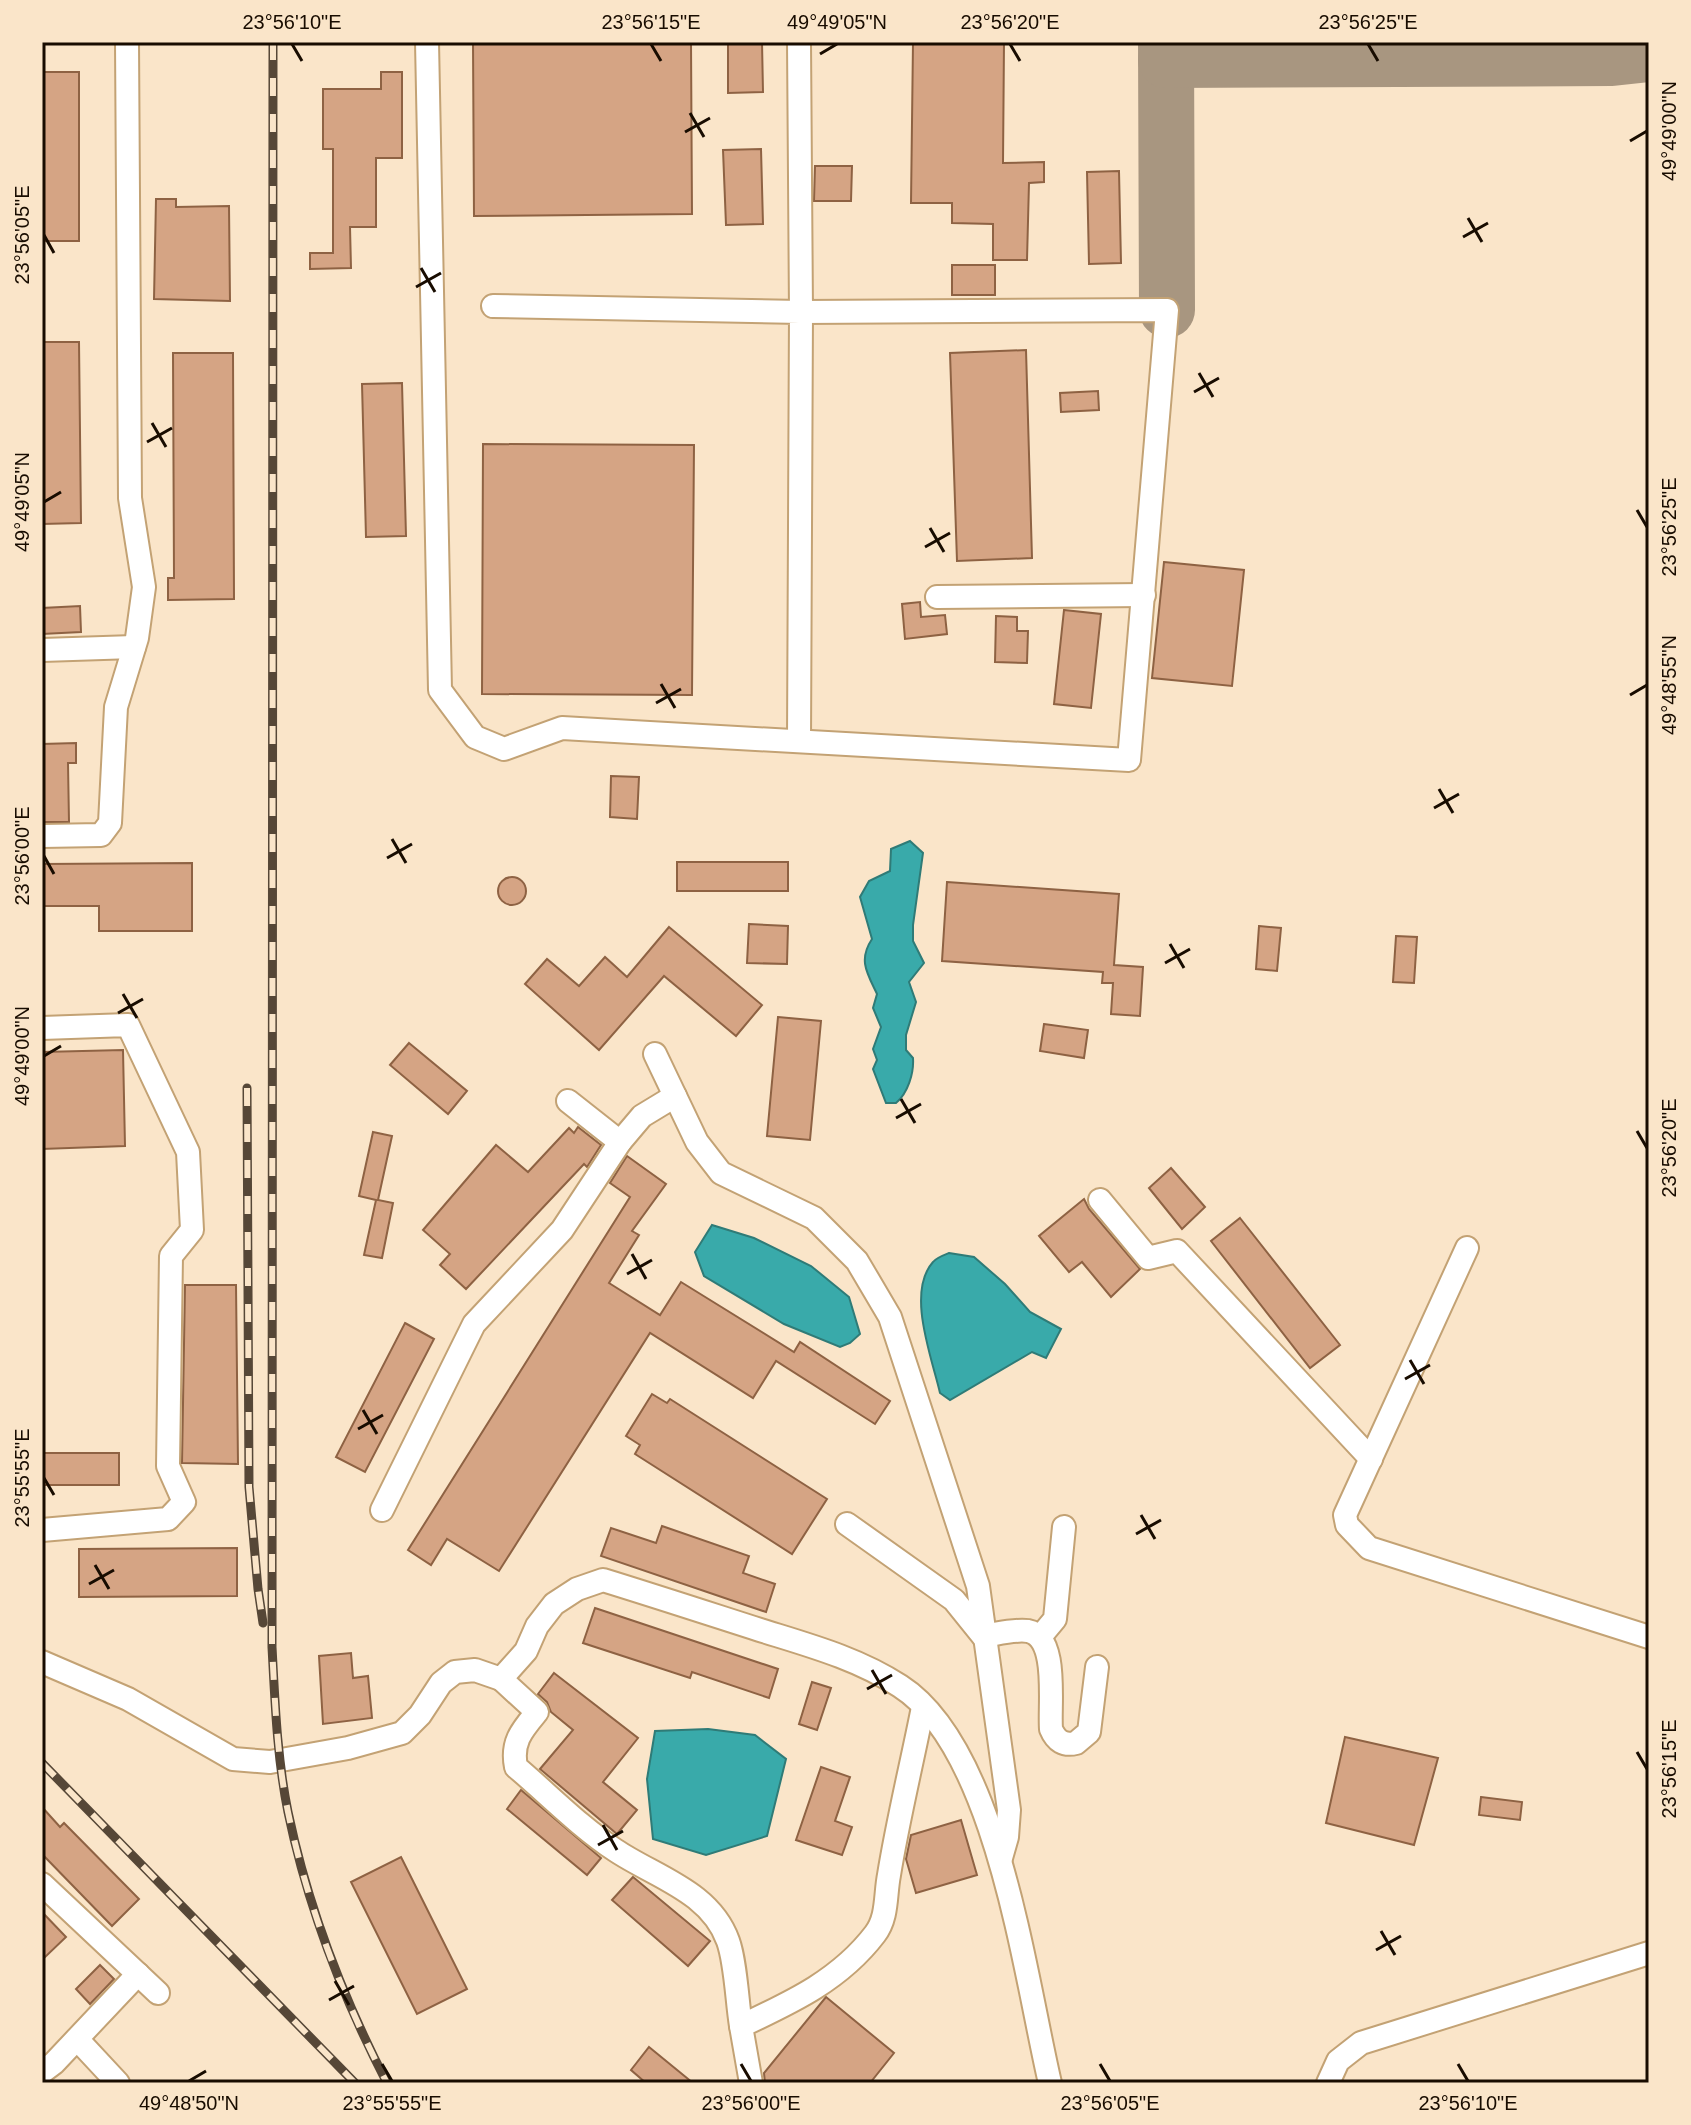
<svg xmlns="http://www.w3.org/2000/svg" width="1691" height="2125" font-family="Arial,sans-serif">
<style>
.water{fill:#39aaaa;stroke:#2f7b77;stroke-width:2}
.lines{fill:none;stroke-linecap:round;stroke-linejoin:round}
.taxiway{stroke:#a89680;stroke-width:56}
.building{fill:#d5a484;stroke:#8e6243;stroke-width:2}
.minor-casing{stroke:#c3a274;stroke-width:26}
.minor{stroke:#fff;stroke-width:22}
.rail-casing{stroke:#564737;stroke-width:9}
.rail{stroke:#fae5c9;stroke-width:6;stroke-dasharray:18;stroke-linecap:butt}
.ticks{fill:none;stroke:#180c00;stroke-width:3}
.neatline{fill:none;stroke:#180c00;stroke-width:3}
.ticks-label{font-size:20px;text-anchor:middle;fill:#180c00}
</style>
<rect width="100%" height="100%" fill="#fae5c9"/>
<g class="water">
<path d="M910,841L923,853L913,925V941L924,963L909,982L916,1002L906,1035V1050L913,1058C914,1073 908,1093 896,1103H886L873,1069L877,1060L873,1049L881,1027L873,1008L877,994C867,973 858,960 872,939L860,897L869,881L890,871L891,849Z"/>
<path d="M712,1225L754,1238L811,1266L849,1297L860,1334L850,1343L840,1347L784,1324L704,1276L695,1252Z"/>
<path d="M949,1253L974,1257L1005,1284L1030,1312L1061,1329L1046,1358L1032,1352L950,1400L940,1393C932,1358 906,1292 933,1262C936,1258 944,1255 949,1253Z"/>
<path d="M708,1729L755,1735L786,1759L767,1836L706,1855L653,1839L647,1779L655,1731Z"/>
</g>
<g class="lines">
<g class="taxiway">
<path d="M1166,42L1167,310"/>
<path d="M1166,60L1612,58L1649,54"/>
</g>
</g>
<g class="building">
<path d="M473,42H691L692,214L474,216Z"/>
<path d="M728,42H762L763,92L728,93Z"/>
<path d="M913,42H1004L1003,163L1044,162V182L1029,183L1027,260H993V224L952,223V203H911Z"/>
<rect x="42" y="72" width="37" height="169"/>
<path d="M381,72H402V158H376V227H350L351,268L310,269V253H333V149H323V89H381Z"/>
<path d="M761,149L763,224L726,225L723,150Z"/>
<path d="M815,166H852L851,201H814Z"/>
<path d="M1119,171L1121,263L1089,264L1087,172Z"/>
<path d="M156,199H176V207L229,206L230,301L154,299Z"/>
<rect x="952" y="265" width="43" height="30"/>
<path d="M42,342H79L81,523L42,524Z"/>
<path d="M1026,350L1032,558L957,561L950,353Z"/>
<path d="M173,353H233L234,599L168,600V578H174Z"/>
<path d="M402,383L406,536L366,537L362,384Z"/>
<path d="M1098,391L1099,410L1061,412L1060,393Z"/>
<path d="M483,444L694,445L692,695L482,694Z"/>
<path d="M1164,562L1244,570L1232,686L1152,678Z"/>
<path d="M920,602L921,617L945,615L947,634L905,639L902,604Z"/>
<path d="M80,606L81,632L42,634V608Z"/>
<path d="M1064,610L1101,614L1091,708L1054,704Z"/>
<path d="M996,616L1017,617V631H1028L1027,663L995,662Z"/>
<path d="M76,743V763H68L69,822H42V744Z"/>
<path d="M611,776L639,777L637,819L610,817Z"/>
<rect x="677" y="862" width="111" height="29"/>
<path d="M192,863V931H99V906H42V864Z"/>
<circle cx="512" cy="891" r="14"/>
<path d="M947,882L1119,894L1114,965L1143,967L1140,1016L1111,1014L1113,983H1102L1103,972L942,961Z"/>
<path d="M749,924L788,926L787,964L747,963Z"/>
<path d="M1259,926L1281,928L1277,971L1256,969Z"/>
<path d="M669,927L762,1005L736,1036L664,976L599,1050L525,984L547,959L579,986L605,957L627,977Z"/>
<path d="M1396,936L1417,937L1414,983L1393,982Z"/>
<path d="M778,1017L821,1021L810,1140L767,1136Z"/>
<path d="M1044,1024L1088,1030L1084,1058L1040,1051Z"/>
<path d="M409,1043L467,1091L448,1114L390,1065Z"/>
<path d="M123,1050L125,1146L42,1149V1052Z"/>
<path d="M578,1127L601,1145L587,1167L584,1164L466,1289L440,1265L450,1254L423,1230L496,1145L528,1172L569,1128L574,1133Z"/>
<path d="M373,1132L392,1136L378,1200L393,1203L382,1258L364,1255L376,1200L359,1196Z"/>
<path d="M627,1156L666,1184L632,1231L639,1235L609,1283L660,1315L681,1282L794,1352L800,1342L890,1401L875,1424L776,1361L753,1398L650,1333L499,1571L447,1539L431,1565L408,1550L630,1197L610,1183Z"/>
<path d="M1171,1168L1205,1207L1182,1229L1149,1188Z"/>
<path d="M1084,1199L1089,1209L1140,1269L1111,1297L1082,1262L1069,1272L1039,1236Z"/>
<path d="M1240,1218L1340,1345L1310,1368L1211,1241Z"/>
<path d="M185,1285H236L238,1464L182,1463Z"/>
<path d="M405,1323L434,1339L365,1472L336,1457Z"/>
<path d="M652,1394L667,1403L670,1399L827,1499L792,1554L635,1454L640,1445L626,1436Z"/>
<rect x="42" y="1453" width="77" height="32"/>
<path d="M662,1526L749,1556L743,1573L775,1584L766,1612L601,1556L611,1528L656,1543Z"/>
<path d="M237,1548V1596L79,1597V1549Z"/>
<path d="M595,1608L778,1669L769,1698L692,1672L690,1678L583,1643Z"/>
<path d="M351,1653L353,1678L368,1676L372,1718L323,1724L319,1656Z"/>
<path d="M554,1673L638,1738L603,1782L637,1810L617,1834L540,1769L573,1730L551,1712L547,1702L538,1694Z"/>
<path d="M812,1682L831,1688L817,1730L799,1724Z"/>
<path d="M1345,1737L1438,1758L1414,1845L1326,1823Z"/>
<path d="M821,1767L850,1777L835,1821L852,1827L842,1855L796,1840Z"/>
<path d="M521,1790L601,1858L587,1875L507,1809Z"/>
<path d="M1481,1797L1522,1802L1520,1820L1479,1815Z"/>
<path d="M42,1807L60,1827L64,1823L139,1899L112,1926L42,1854Z"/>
<path d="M961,1820L977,1875L916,1893L906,1859L911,1835Z"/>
<path d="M401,1857L467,1989L417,2014L351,1882Z"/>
<path d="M633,1877L710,1941L688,1966L612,1900Z"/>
<path d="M42,1912L66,1937L42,1960Z"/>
<path d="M100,1965L114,1979L90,2004L76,1989Z"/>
<path d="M826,1997L894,2053L870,2083H765L764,2073Z"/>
<path d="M649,2047L693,2083H646L631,2070Z"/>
</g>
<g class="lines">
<defs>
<g id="minor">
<path d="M427,42L440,690L475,737L504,749L562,728L1129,760L1167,310L801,312L799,42"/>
<path d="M493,306L801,312L799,741"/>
<path d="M937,597L1144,595"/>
<path d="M42,650L134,647"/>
<path d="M42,836L101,835L110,823L116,707L137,638L144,587L130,498L127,42"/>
<path d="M42,1028L128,1025L188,1152L192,1230L171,1256L168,1466L184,1502L168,1519L42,1530"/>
<path d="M655,1054L697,1142L721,1173L814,1218L857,1261L890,1317L978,1586L1009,1810L1007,1837L1001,1858"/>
<path d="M568,1101L620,1142"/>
<path d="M1100,1200L1148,1258L1177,1251L1371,1459"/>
<path d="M1467,1248L1345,1515L1347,1525L1369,1548L1649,1637"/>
<path d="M382,1510L474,1324L562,1230L620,1142L642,1116L675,1096"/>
<path d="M847,1524L954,1600L983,1636C997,1634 1014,1629 1028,1631C1059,1637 1049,1704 1051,1729C1056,1741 1064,1746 1076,1743L1089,1732L1097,1667"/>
<path d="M1040,1637L1055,1619L1064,1527"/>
<path d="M42,1662L128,1699L233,1759L270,1762L348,1748L402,1733L420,1715L441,1683L455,1672L475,1670L501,1679L526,1651L537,1626L554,1604L577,1589L603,1580C655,1596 707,1613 760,1630C808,1645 857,1658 900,1686C997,1748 1025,1977 1050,2083"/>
<path d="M501,1679L537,1712C522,1730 511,1742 516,1767C548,1794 580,1827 615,1850C655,1877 710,1891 728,1941C736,1963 737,2002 741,2026"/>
<path d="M42,1884L158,1993"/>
<path d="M77,2039L118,2083"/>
<path d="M42,2072L54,2063L138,1974"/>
<path d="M751,2083L741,2026C792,2002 840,1980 875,1934C888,1917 885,1895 889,1875C898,1819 912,1763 923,1707"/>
<path d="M1328,2083L1338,2061L1361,2043L1649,1953"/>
</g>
</defs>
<use href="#minor" class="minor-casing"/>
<use href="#minor" class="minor"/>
<defs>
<g id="rail">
<path d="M273,42L272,1647C275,1702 277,1758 288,1812C308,1908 342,1996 387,2083"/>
<path d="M247,1088L249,1487L258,1589L263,1623"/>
<path d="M42,1763L355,2083"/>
</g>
</defs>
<use href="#rail" class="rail-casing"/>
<use href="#rail" class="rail"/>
</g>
<path class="ticks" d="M292,44L302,61M651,44L661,61M1010,44L1020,61M1368,44L1378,61M820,54L837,44M690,113L704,137M685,132L710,118M1630,141L1647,131M1468,218L1482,242M44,235L54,253M1463,237L1488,223M421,268L435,292M416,287L441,273M1199,373L1213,397M1194,392L1219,378M152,423L166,447M147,442L172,428M44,502L61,492M1637,510L1647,527M930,528L944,552M925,547L950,533M661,684L675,708M1630,695L1647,685M656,703L681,689M1439,789L1453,813M1434,808L1459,794M392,839L406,863M44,856L54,874M387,858L412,844M1170,944L1184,968M1165,963L1190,949M123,994L137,1018M118,1013L143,999M44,1056L61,1046M901,1099L915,1123M896,1118L921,1104M1637,1131L1647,1148M632,1254L646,1279M627,1274L652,1260M1410,1360L1424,1384M1405,1379L1430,1365M363,1410L377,1434M358,1429L383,1415M44,1478L54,1495M1141,1515L1155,1539M1136,1534L1161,1520M95,1565L109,1589M89,1584L114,1570M872,1670L886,1694M867,1689L892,1675M1637,1752L1647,1769M603,1825L617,1850M598,1845L623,1831M1381,1931L1395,1955M1376,1950L1401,1936M335,1981L349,2005M329,2000L354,1986M382,2064L392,2081M741,2064L751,2081M1100,2064L1110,2081M1458,2064L1468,2081M189,2081L206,2071"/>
<rect width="1691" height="2125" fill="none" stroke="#fae5c9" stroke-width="88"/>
<rect x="44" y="44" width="1603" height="2037" class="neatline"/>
<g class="ticks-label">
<text x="292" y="29">23°56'10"E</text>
<text x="651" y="29">23°56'15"E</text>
<text x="837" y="29">49°49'05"N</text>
<text x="1010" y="29">23°56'20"E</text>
<text x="1368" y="29">23°56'25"E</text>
<text transform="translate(1669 131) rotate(-90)" y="7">49°49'00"N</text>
<text transform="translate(22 235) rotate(-90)" y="7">23°56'05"E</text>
<text transform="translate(22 502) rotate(-90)" y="7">49°49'05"N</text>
<text transform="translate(1669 527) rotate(-90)" y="7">23°56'25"E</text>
<text transform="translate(1669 685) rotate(-90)" y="7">49°48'55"N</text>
<text transform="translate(22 856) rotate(-90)" y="7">23°56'00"E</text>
<text transform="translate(22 1056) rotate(-90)" y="7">49°49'00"N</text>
<text transform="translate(1669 1148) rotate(-90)" y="7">23°56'20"E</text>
<text transform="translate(22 1478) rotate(-90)" y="7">23°55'55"E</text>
<text transform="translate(1669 1769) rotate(-90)" y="7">23°56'15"E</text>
<text x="189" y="2110">49°48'50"N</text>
<text x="392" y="2110">23°55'55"E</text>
<text x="751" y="2110">23°56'00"E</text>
<text x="1110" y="2110">23°56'05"E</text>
<text x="1468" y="2110">23°56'10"E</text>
</g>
</svg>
